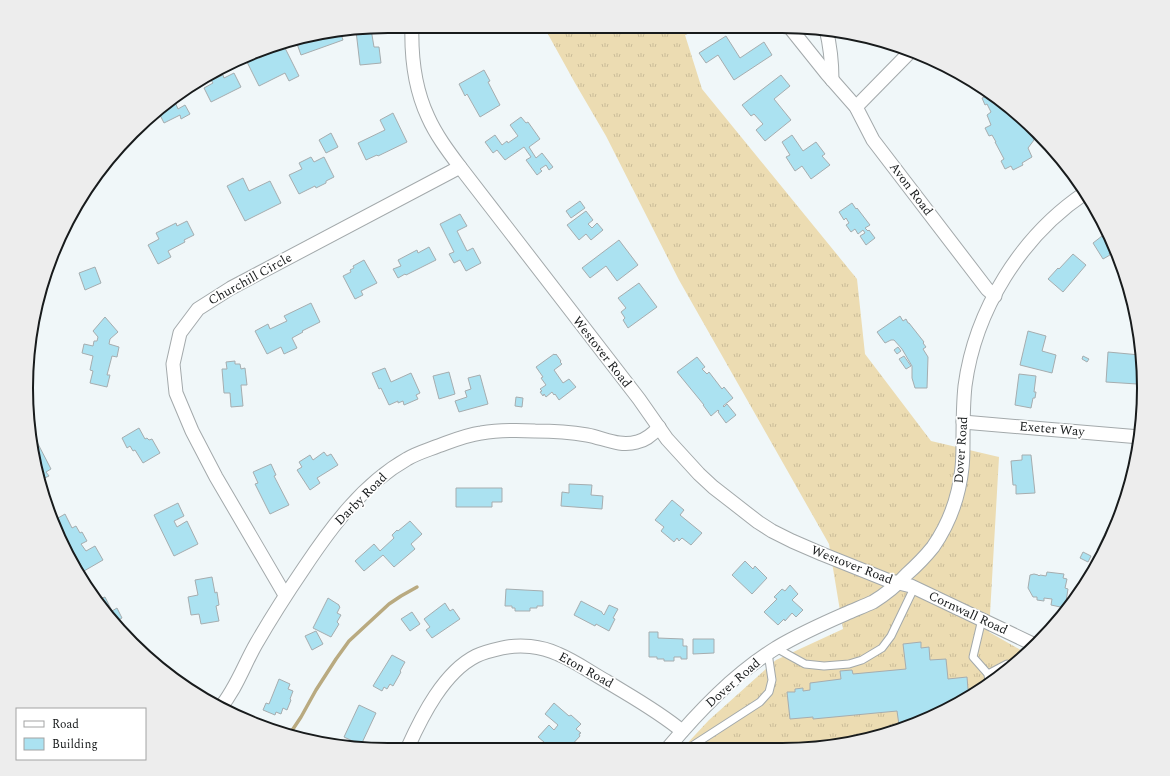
<svg xmlns="http://www.w3.org/2000/svg" width="1170" height="776" font-family="Spectral,serif">
<style>
.grass{fill:url(#grass-tufts)}
.water{fill:url(#water-waves)}
.lines{fill:none;stroke-linecap:round;stroke-linejoin:round}
.stream{stroke:#b9aa80;stroke-width:3.5}
.building{fill:#abe2f1;stroke:#a6adaf}
.service-casing{stroke:#a3a9ab;stroke-width:9}
.minor-casing{stroke:#a3a9ab;stroke-width:15}
.service{stroke:#fff;stroke-width:7}
.minor{stroke:#fff;stroke-width:13}
.labels{text-anchor:middle;dominant-baseline:central;stroke-width:3.5;stroke-linejoin:round;paint-order:stroke}
.street-label{font-size:13px;fill:#181b1c;stroke:#fff}
.rim{fill:none;stroke:#181b1c;stroke-width:2}
</style>
<defs>
<pattern id="grass-tufts" width="24" height="20" patternUnits="userSpaceOnUse"><rect width="24" height="20" fill="#ecdcb2"/><path d="M3 7l-1-3M5 7V3M7 7l1-3M15 17l-1-3M17 17v-4M19 17l1-3" fill="none" stroke="#cabc98"/></pattern>
<pattern id="water-waves" width="16" height="10" patternUnits="userSpaceOnUse"><rect width="16" height="10" fill="#b9aa80"/><path d="M0 5q4-4 8 0t8 0" fill="none" stroke="#958a68"/></pattern>
</defs>
<rect width="100%" height="100%" fill="#f0f7f9"/>
<path class="grass" d="M544,27L704,28L685,35L702,89L857,279L865,354L931,441L999,457L989,632L1026,653L1002,675L942,713L875,738L805,749H682L709,720L776,660L843,629L829,544L679,280L606,136L575,83Z"/>
<path class="water" d="M826,743V746L805,749L804,746Z"/>
<g class="lines">
<path class="stream" d="M291,732L301,717L316,690L336,659L349,641L389,604L401,596L417,587"/>
</g>
<g class="building">
<path d="M371,29L374,47H379L381,63L360,65L356,31Z"/>
<path d="M341,34L343,40L301,55L296,41Z"/>
<path d="M726,36L740,58L764,42L772,55L734,80L718,55L706,63L699,53Z"/>
<path d="M283,44L299,76L289,81L285,73L259,86L247,62L258,56L259,58L273,51V49Z"/>
<path d="M484,70L490,81L488,82L500,105L480,117L467,94L465,96L459,84Z"/>
<path d="M234,73L241,87L211,102L204,88L213,83L211,80L223,75L224,78Z"/>
<path d="M781,75L790,86L774,99L791,120L765,141L756,130L763,124L754,114L751,116L742,105Z"/>
<path d="M989,95L1018,114L1022,122L1027,124L1034,140L1028,148L1032,157L1022,163L1023,165L1013,170L1011,166L1005,169L1001,161L1004,159L995,142H996L992,135L989,136L985,128L991,125L987,115L991,112L987,104L985,105L982,98Z"/>
<path d="M175,102L178,109L185,105L190,114L181,119L180,115L164,123L159,113L166,107Z"/>
<path d="M393,113L407,142L378,156L377,155L366,160L358,143L385,130L380,120Z"/>
<path d="M521,117L526,123L528,122L540,139L529,147L536,158L542,153L553,167L549,170L546,165L540,169L542,171L537,175L526,160L531,157L524,147L505,160L497,150L493,153L485,142L495,135L502,145L507,141L508,143L518,136L510,125Z"/>
<path d="M331,133L338,147L326,153L319,140Z"/>
<path d="M792,135L803,151L816,142L825,154L822,156L830,165L811,179L802,166L795,171L786,157L790,155L782,142Z"/>
<path d="M311,157L314,162L324,157L334,177L326,181V183L316,188L315,186L299,194L289,175L302,169L299,163Z"/>
<path d="M243,178L249,191L270,181L281,203L245,221L227,186Z"/>
<path d="M580,201L585,208L571,218L566,211Z"/>
<path d="M852,203L856,209L857,208L870,225L865,228L868,231L869,230L875,238L866,245L860,236L865,233L863,230L858,234L855,229L851,232L846,225L849,223L846,218L844,220L839,212Z"/>
<path d="M586,211L593,220L588,224L592,228L597,223L603,230L591,240L586,234L579,240L567,225Z"/>
<path d="M460,214L467,226L457,231L467,251L473,248L481,263L466,271L460,260L454,263L449,254L454,252L440,224Z"/>
<path d="M187,221L194,235L184,240L185,242L168,251L171,257L158,264L148,245L159,239L156,233L176,223L177,226Z"/>
<path d="M1102,236L1105,240L1110,236L1114,249L1109,253L1110,255L1103,259L1093,243Z"/>
<path d="M619,240L638,265L617,281L606,266L590,278L582,268Z"/>
<path d="M429,247L436,260L406,275L405,274L398,278L393,269L401,266L398,260L417,250L418,253Z"/>
<path d="M1073,254L1086,265L1063,292L1048,279L1058,268L1059,269Z"/>
<path d="M364,260L377,283L361,291L363,295L355,299L343,276L351,272L350,270L354,268L353,266Z"/>
<path d="M95,267L101,283L85,290L79,273Z"/>
<path d="M639,283L657,307L628,328L623,320L625,318L621,312L626,308L618,298Z"/>
<path d="M311,303L320,322L302,331L303,332L292,338L297,348L284,354L281,347L267,354L255,331L268,324L270,329L287,321L284,316Z"/>
<path d="M900,316L903,321L906,319L908,323H909L924,342L923,343L926,347L923,349L928,357L927,388H915L912,378V366L902,349L894,340H891L885,343L877,332Z"/>
<path d="M105,317L118,332L110,339L109,344L119,347L117,357L112,356L107,375H110L107,387L90,383L93,371L90,370L93,356L82,353L84,344L93,346L94,341H97L98,337L93,331Z"/>
<path d="M1028,331L1046,336L1042,351L1056,355L1052,373L1020,365Z"/>
<path d="M898,347L901,351L897,354L894,350Z"/>
<path d="M1108,352L1140,355L1137,384L1106,382Z"/>
<path d="M554,354L555,355L556,354L561,361L560,362L562,364L554,370L563,383L569,379L576,387L559,400L555,394L554,395L552,392L546,397L544,394L543,396L540,392L542,391L540,389L546,385L541,378L543,377L536,367Z"/>
<path d="M904,356L911,366L906,369L899,359Z"/>
<path d="M1083,356L1089,359L1087,362L1082,359Z"/>
<path d="M697,357L705,367L702,369L707,374L709,372L722,389L724,387L733,398L723,406L724,407L727,404L736,415L726,423L718,412L719,411L718,410L711,416L703,405H704L677,372Z"/>
<path d="M235,361V364H240L241,369L245,368L247,385H241L243,406L231,407L230,393H224L222,369H227L226,362Z"/>
<path d="M385,368L391,382L411,373L420,393L416,395L418,399L404,405L403,401L398,403V401L389,405L381,388L379,389L372,373Z"/>
<path d="M449,372L455,394L439,399L433,376Z"/>
<path d="M1019,374L1036,376L1034,392H1036L1035,398H1033L1031,408L1015,405Z"/>
<path d="M480,375L488,404L459,412L455,401L467,397L465,391L471,389L468,378Z"/>
<path d="M516,397L523,398L522,407L515,406Z"/>
<path d="M139,428L145,439L147,438L149,440L152,439L160,453L143,463L135,450L133,451L130,446L127,448L122,438Z"/>
<path d="M37,442L51,469L46,472L49,476L38,481L35,444Z"/>
<path d="M324,452L327,456L331,454L338,465L317,478L320,483L310,490L297,470L302,467L299,462L310,455L313,460Z"/>
<path d="M1022,455H1031L1035,493L1016,494V485H1013L1011,461L1022,460Z"/>
<path d="M271,464L276,475L274,476L289,505L270,514L255,484L258,483L253,472Z"/>
<path d="M569,484L592,485L591,495L603,496L602,509L561,506L562,492L569,493Z"/>
<path d="M456,488H502V502H492V507H456Z"/>
<path d="M672,500L684,510L680,515L702,533L691,545L682,538L679,541L677,538L674,542L661,531L664,527L655,520Z"/>
<path d="M178,503L184,516L174,521L177,527L187,521L198,544L174,556L154,515Z"/>
<path d="M65,514L72,528L76,526L80,533L82,532L87,541L81,544L86,551L95,546L103,560L84,571L74,553L69,556L53,517L56,515L58,518Z"/>
<path d="M410,521L422,534L411,544L415,549L394,567L383,555L364,571L355,561L374,544L380,551L394,538L392,535L397,530L398,531Z"/>
<path d="M1108,527L1113,530L1103,553L1097,550Z"/>
<path d="M1083,552L1091,556L1088,562L1080,558Z"/>
<path d="M745,561L753,569L755,566L767,578L752,594L732,575Z"/>
<path d="M1047,572L1064,574L1063,578L1067,579L1065,588L1068,589L1065,608L1051,605L1052,599L1044,598V601L1037,600V597H1033L1028,588L1030,575L1034,574L1038,575L1039,576L1040,575L1046,576Z"/>
<path d="M212,577L215,593L217,592L219,605L216,606L219,621L201,624L199,614L191,615L188,597L198,595L195,580Z"/>
<path d="M790,585L798,594L792,600L803,610L796,617L792,613L785,621L784,619L778,625L764,612L777,599L774,597L782,589L785,591Z"/>
<path d="M506,589L543,591V606H537V608H530V611H515V608H512V606H505Z"/>
<path d="M105,597L112,611L117,608L122,618L117,621L118,622L99,599Z"/>
<path d="M328,598L339,605V606L340,607L337,613L341,615L337,622L339,624L331,637L313,628Z"/>
<path d="M581,601L602,612V613L604,615L609,605L618,609L613,618L615,619L609,631L596,624L595,626L574,615Z"/>
<path d="M445,603L450,611L453,609L460,619L432,638L426,630L430,627L424,619Z"/>
<path d="M412,612L420,624L410,631L401,619Z"/>
<path d="M316,631L323,644L312,650L305,636Z"/>
<path d="M649,632H658V638L683,639V646H687V659H681V657H674V661H664V659H657V657H649Z"/>
<path d="M693,639H714V653L693,654Z"/>
<path d="M921,642V648L929,647L930,660L946,659L948,679L967,677L968,689H971V694L942,713L911,724L899,725L897,711L813,719V717L790,719L787,692H795V689L803,688V691L810,690V683L841,679L840,671L852,670L853,674L906,669L903,644Z"/>
<path d="M392,655L405,662L400,671L401,672L393,686L390,684L387,689L384,687L382,691L373,686Z"/>
<path d="M279,679L290,684L288,689L293,691L290,699L291,700L287,710L283,708L281,714L276,712L275,715L263,710L266,703L269,704Z"/>
<path d="M554,703L569,716L571,715L581,724L576,729L581,733L579,734L580,736L569,748H539L544,742L538,737L549,725L554,730L558,725L545,714Z"/>
<path d="M359,705L376,713L361,745L344,737Z"/>
</g>
<g class="lines">
<defs>
<g id="service">
<path d="M982,619L973,657L988,674L989,683"/>
<path d="M776,648L805,664L824,666L849,664L862,660L882,648L891,636L914,588"/>
<path d="M988,674L1007,664L1011,667"/>
<path d="M680,749L692,746L760,702L769,692L772,680L768,653"/>
</g>
<g id="minor">
<path d="M412,26C411,57 415,89 428,117C436,135 448,151 460,167L639,399L667,439L699,474L713,487L758,522L772,531L792,541L822,554L887,580L911,586L1035,645"/>
<path d="M791,29L827,74L856,107L873,140L987,289L995,296"/>
<path d="M826,29C830,45 832,63 832,80"/>
<path d="M856,107L909,53"/>
<path d="M963,422L1140,437"/>
<path d="M285,595L216,477L192,431L176,393L173,364L180,333L198,309L231,288L460,167"/>
<path d="M220,708C236,689 244,665 256,644C271,618 287,593 304,568C332,526 363,484 407,459C417,453 428,450 438,446C452,441 466,435 481,433C499,430 517,430 535,431C552,431 570,432 587,435C604,438 619,447 637,442C646,440 653,434 659,427"/>
<path d="M408,747C422,716 444,672 476,656C484,652 493,650 502,648C520,644 541,646 558,654C575,661 590,672 606,681C632,697 658,711 682,731"/>
<path d="M667,749C699,711 733,675 776,648C798,635 822,624 845,614C854,610 864,606 873,602C886,594 897,585 907,574C916,566 925,557 933,547C949,524 959,496 962,468C963,459 963,450 963,442C963,424 963,405 965,386C975,310 1021,236 1085,193"/>
</g>
</defs>
<use href="#service" class="service-casing"/>
<use href="#minor" class="minor-casing"/>
<use href="#service" class="service"/>
<use href="#minor" class="minor"/>
</g>
<g class="labels">
<g class="street-label">
<text transform="translate(911 189) rotate(53)">Avon Road</text>
<text transform="translate(250 279) rotate(-29)">Churchill Circle</text>
<text transform="translate(602 352) rotate(52)">Westover Road</text>
<text transform="translate(1052 429) rotate(5)">Exeter Way</text>
<text transform="translate(961 450) rotate(-86)">Dover Road</text>
<text transform="translate(361 499) rotate(-45)">Darby Road</text>
<text transform="translate(852 565) rotate(21)">Westover Road</text>
<text transform="translate(968 613) rotate(25)">Cornwall Road</text>
<text transform="translate(586 670) rotate(29)">Eton Road</text>
<text transform="translate(733 683) rotate(-41)">Dover Road</text>
</g>
</g>
<path d="M0 0H1170V776H0ZM388 33H782A355 355 0 0 1 1137 388V388A355 355 0 0 1 782 743H388A355 355 0 0 1 33 388V388A355 355 0 0 1 388 33Z" fill="#ededed" fill-rule="evenodd"/>
<path class="rim" d="M388 33H782A355 355 0 0 1 1137 388V388A355 355 0 0 1 782 743H388A355 355 0 0 1 33 388V388A355 355 0 0 1 388 33Z"/>
<rect x="16" y="708" width="130" height="52" fill="#ffffff" stroke="#a3a4a4"/>
<rect x="24" y="721" width="20" height="6" fill="#ffffff" stroke="#a3a4a4"/>
<text x="52" y="728" font-size="12" fill="#181b1c">Road</text>
<rect x="24" y="738" width="20" height="12" fill="#abe2f1" stroke="#a3a4a4"/>
<text x="52" y="748" font-size="12" fill="#181b1c">Building</text>
</svg>
